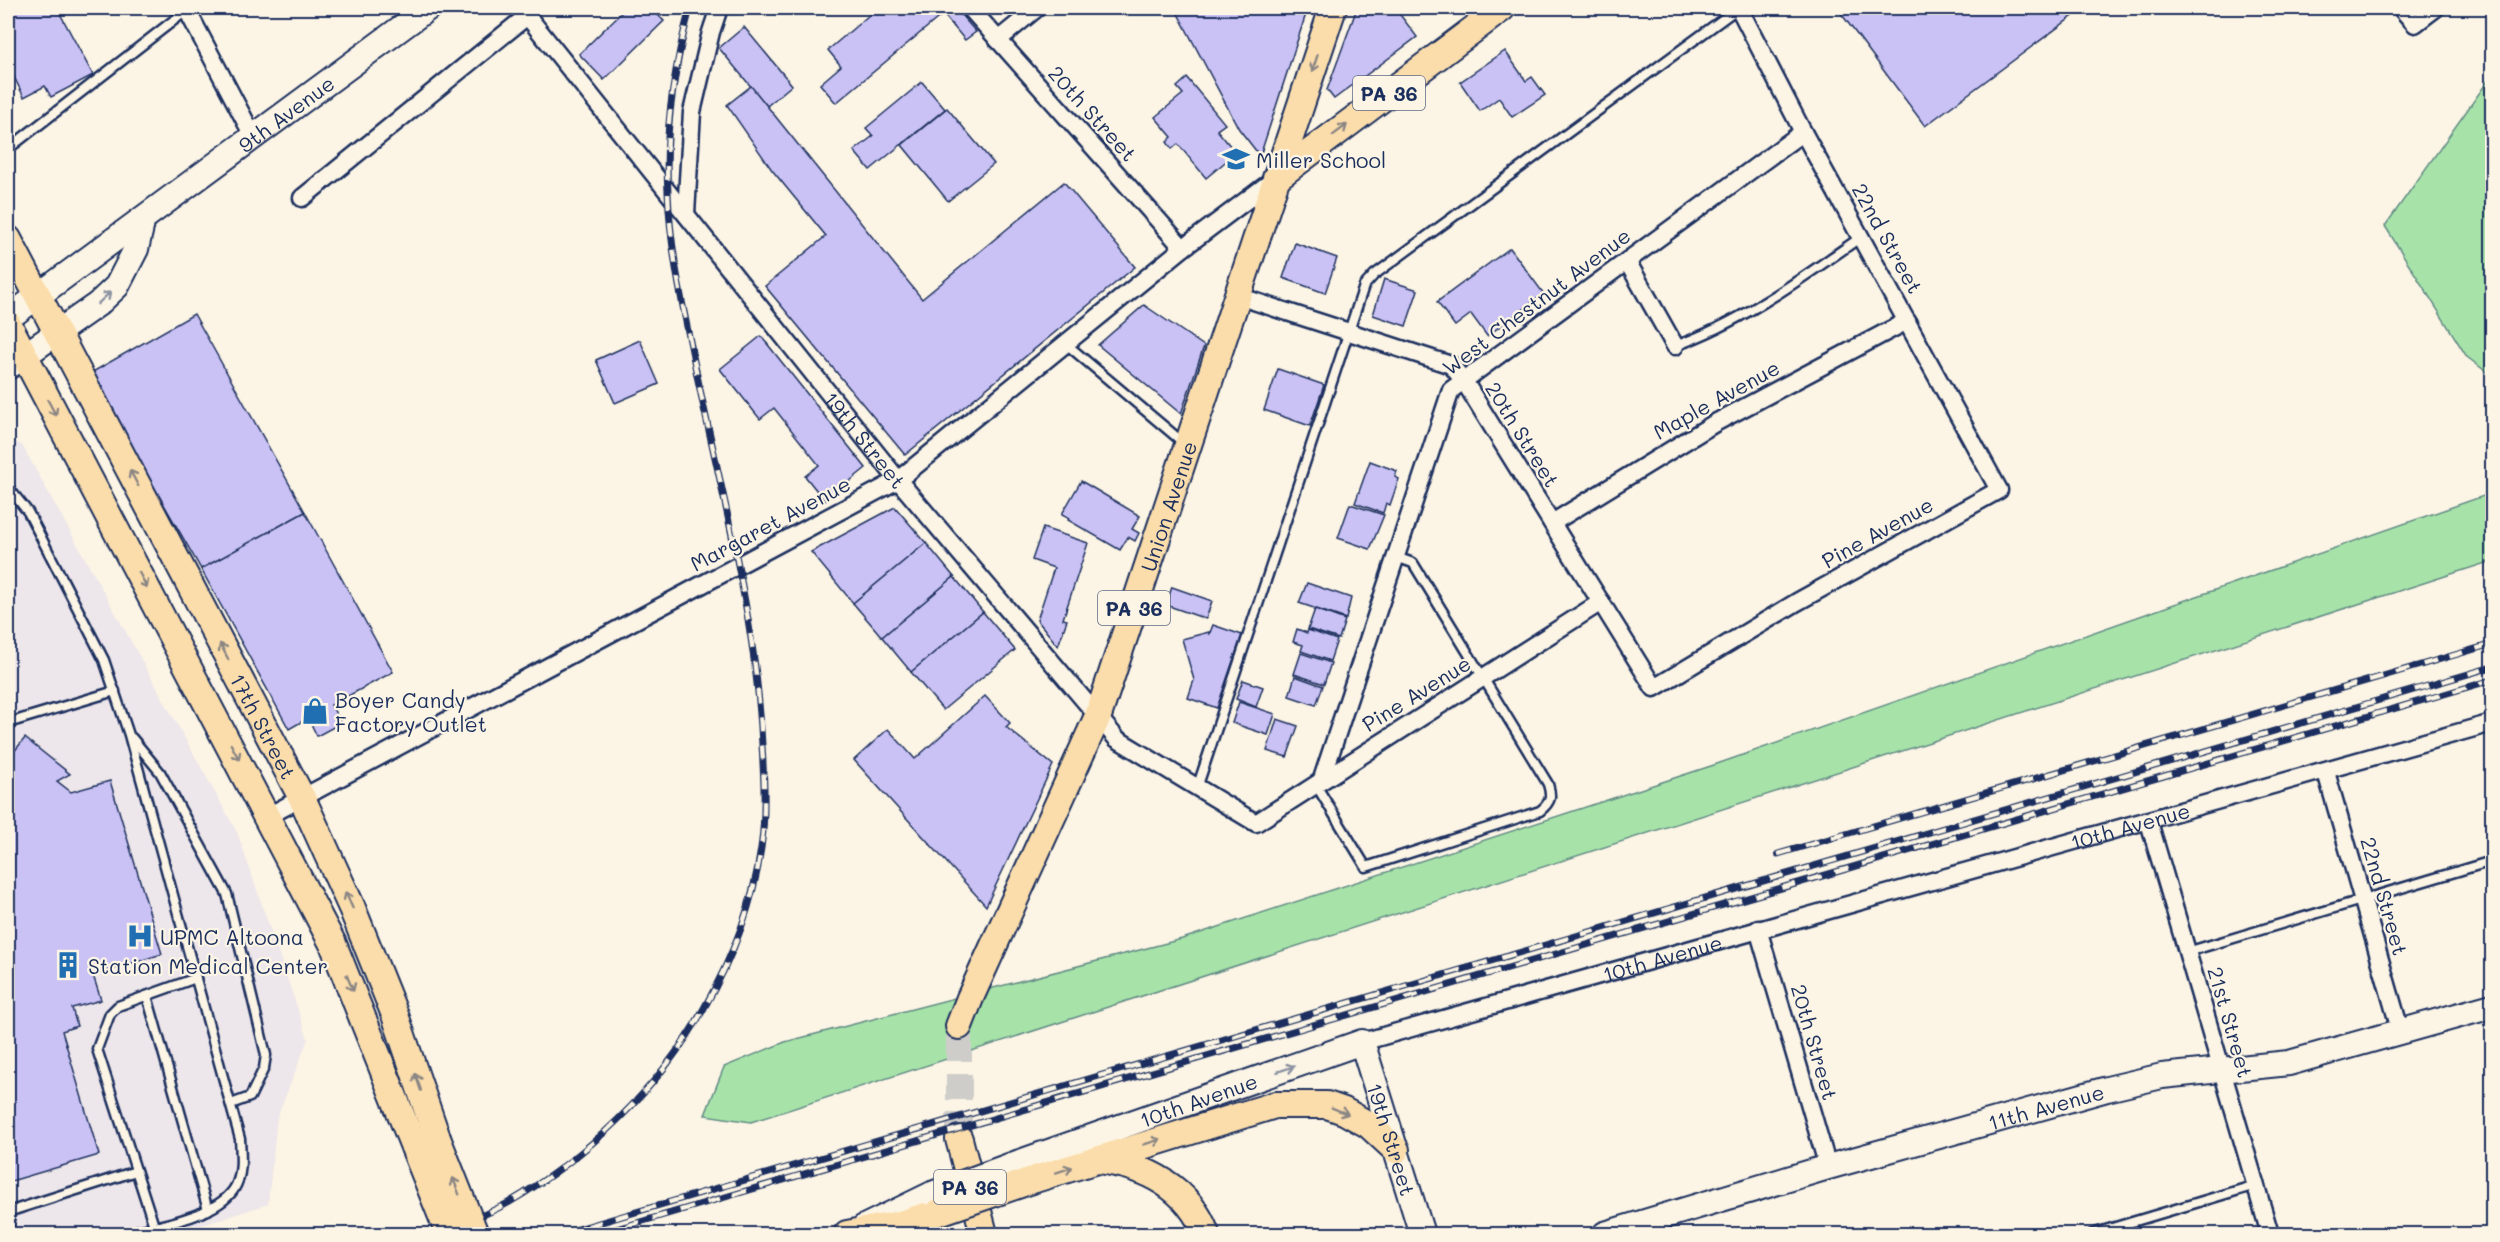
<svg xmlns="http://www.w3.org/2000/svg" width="2500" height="1242" font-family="Mali,sans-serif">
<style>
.built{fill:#ede6ea}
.green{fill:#a7e3a9;stroke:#618984;stroke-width:1.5}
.building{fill:#cac2f4;stroke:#1b2f5e;stroke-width:1.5}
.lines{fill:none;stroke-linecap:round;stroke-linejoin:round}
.primary-tunnel{stroke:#cfcdca;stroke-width:26;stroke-dasharray:26 13;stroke-linecap:butt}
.lane-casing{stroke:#1b2f5e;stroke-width:13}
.street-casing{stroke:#1b2f5e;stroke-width:21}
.secondary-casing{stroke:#1b2f5e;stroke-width:28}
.primary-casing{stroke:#1b2f5e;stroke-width:30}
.lane{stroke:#fcf5e5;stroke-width:8}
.street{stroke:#fcf5e5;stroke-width:16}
.secondary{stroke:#fcf5e5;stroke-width:24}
.primary{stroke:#fbddab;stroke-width:26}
.rail-casing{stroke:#1b2f5e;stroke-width:7}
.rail{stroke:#fcf5e5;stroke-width:4.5;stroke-dasharray:14;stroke-linecap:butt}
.secondary-bridge-casing{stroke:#1b2f5e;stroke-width:28;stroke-linecap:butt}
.primary-bridge-casing{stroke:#1b2f5e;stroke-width:30;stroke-linecap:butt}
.secondary-bridge{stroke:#fcf5e5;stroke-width:24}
.primary-bridge{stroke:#fbddab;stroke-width:26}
.oneway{stroke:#8b8684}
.oneway2{stroke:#8c92a2}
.labels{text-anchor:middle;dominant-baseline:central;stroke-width:4.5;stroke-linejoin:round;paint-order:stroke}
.shield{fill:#fcf5e5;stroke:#5e6a86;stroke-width:1.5}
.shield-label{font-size:20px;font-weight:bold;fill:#1b2f5e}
.street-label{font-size:21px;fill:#1b2f5e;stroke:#fcf5e5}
.poi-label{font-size:21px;fill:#1b2f5e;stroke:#fcf5e5;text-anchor:start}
</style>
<rect width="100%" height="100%" fill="#fcf5e5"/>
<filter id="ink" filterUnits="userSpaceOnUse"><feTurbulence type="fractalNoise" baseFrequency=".0167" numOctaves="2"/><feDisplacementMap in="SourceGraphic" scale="12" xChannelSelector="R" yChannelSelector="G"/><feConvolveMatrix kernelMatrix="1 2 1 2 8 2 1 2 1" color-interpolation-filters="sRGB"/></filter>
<g filter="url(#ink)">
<path class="built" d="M8,439L22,445L237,832L308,1039L277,1118L268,1204L175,1234H8Z"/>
<g class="green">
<path d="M2492,75V376L2467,357L2385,226Z"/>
<path d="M2492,493V561L751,1122L705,1115L724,1067L785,1042L1182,939L1714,765Z"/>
</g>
<g class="building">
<path d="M8,8H57L93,75L51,97L45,86L24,97L8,65Z"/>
<path d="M626,8H651L664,21L604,80L579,54Z"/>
<path d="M873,8H955L976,32L965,40L943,14L836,103L820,84L841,66L828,50L875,10Z"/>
<path d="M1175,8H1287L1306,14L1260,156L1239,129Z"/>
<path d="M1357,8H1395L1417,37L1334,99L1327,90Z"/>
<path d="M1837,8H2078L2080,11L1925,126Z"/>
<path d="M744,27L792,85L767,106L719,48Z"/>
<path d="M1505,51L1526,81L1532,77L1545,95L1512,117L1499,98L1480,111L1460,82Z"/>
<path d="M1187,78L1225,124L1217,130L1236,153L1206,178L1178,144L1172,149L1167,142L1172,137L1155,117L1183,94L1177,87Z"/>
<path d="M922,82L945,109L870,170L854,151L873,136L866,128Z"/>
<path d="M751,86L922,299L1064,182L1135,267L905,455L765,286L826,236L772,170L727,105Z"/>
<path d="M947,108L994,164L948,201L902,145Z"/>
<path d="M1295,243L1337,258L1325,293L1283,278Z"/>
<path d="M1510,248L1544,294L1487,336L1471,314L1455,326L1437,302Z"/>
<path d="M1384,279L1418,290L1406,326L1373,315Z"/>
<path d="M1144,305L1204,346L1181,414L1098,345Z"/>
<path d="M194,314L305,512L201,569L89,374Z"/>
<path d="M761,336L866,468L825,501L805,476L819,465L774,408L760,419L720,369Z"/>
<path d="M640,340L659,384L615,403L596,360Z"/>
<path d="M1278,369L1324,385L1310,426L1264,410Z"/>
<path d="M1370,461L1397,471L1395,477L1399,479L1390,505L1386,503L1383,513L1355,503Z"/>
<path d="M1081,481L1140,516L1132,529L1139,533L1135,541L1128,537L1120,550L1068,520L1069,518L1062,514Z"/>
<path d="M1350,504L1384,515L1370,549L1338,538Z"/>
<path d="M895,507L926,543L853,603L811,552Z"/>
<path d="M305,512L393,672L331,705L341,723L317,736L308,718L289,729L201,569Z"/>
<path d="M1043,528L1088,543L1063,619L1067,620L1058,646L1037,620L1054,568L1032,560Z"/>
<path d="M926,543L954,577L882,637L853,603Z"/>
<path d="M954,577L983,612L911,672L882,637Z"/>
<path d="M1307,583L1351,598L1346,619L1299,603Z"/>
<path d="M1172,587L1212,601L1206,619L1166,605Z"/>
<path d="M1315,609L1345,620L1339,639L1308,629Z"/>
<path d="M983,612L1015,650L943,710L911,672Z"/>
<path d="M1213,625L1242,635L1217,708L1188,698L1194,680L1182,639L1209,632V635Z"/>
<path d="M1297,629L1307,633L1308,630L1337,640L1330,661L1301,651L1303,645L1293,642Z"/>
<path d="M1301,653L1331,663L1324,684L1294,674Z"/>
<path d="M1295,676L1323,686L1316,705L1289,696Z"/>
<path d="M1243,680L1263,687L1256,707L1236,699Z"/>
<path d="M985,696L1010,723L1006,727L1053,765L986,906L854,760L888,729L915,759Z"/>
<path d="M1239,702L1275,714L1268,735L1232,723Z"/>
<path d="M1277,719L1298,726L1287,757L1267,751Z"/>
<path d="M25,738L70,774L57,781L71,792L110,781L162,954L93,975L101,1000L72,1008L77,1026L62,1031L99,1155L8,1182V759Z"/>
</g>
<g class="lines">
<path class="primary-tunnel" d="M959,1139V1026"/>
<defs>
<g id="lane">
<path d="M8,149L187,10"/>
<path d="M1065,343L1186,445"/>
<path d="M1675,346C1743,322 1802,278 1861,237"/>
<path d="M8,487L28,512L104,660L129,735L240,1139C241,1156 243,1175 234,1189C216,1217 156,1226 125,1234"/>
<path d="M8,723L115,691"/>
<path d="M132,738L160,772L227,894L266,1055L264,1068L250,1097L231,1104"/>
<path d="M1321,783L1319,790L1366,867L1540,811C1551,802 1552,797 1548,784L1413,563L1396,557"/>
<path d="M1197,788L1364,286L1374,275L1738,8"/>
<path d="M2187,952L2492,861"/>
<path d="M147,996L208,1210"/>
<path d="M8,1212L136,1171"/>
<path d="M8,1225L10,1234"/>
<path d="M154,1226L97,1049L110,1014L118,1006L196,978"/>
<path d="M2092,1234L2256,1185"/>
</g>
<g id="street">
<path d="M186,8L253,136"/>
<path id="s1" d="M521,8L898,480L1117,739L1256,823L1601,602"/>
<path d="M970,8L1183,248"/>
<path d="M2401,8L2415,24L2436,8"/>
<path d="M998,40L1037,8"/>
<path d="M302,198L527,16"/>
<path d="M686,214L692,112L711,32L719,8"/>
<path d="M1627,261L1675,346"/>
<path d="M1238,296L1451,365L1464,381L1654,688L1797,602L1999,490L1803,132L1739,8"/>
<path d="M1552,523L1715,423L1907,321"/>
<path d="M2326,772L2401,1033"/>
<path d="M1322,779L1451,390L1803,132"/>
<path d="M268,816L898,480L1183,248L1276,178"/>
<path d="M2149,822L2270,1234"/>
<path d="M1758,929L1828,1167"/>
<path id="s2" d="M1362,1042L2492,723"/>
</g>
<g id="secondary">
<path id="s3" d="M8,318L428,8"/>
<path d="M8,367L98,304L117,286L136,249L143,219"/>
<path id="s4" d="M1020,1162L1362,1042L1422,1234"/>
<path d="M864,1227L932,1194"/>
<path id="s5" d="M1605,1234L1828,1167L2107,1089L2162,1076L2289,1063L2492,1006"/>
</g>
<g id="primary">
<path d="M1276,178L1502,8"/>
<path id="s6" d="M8,239L302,798L352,908L395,1015L437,1138"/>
<path d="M8,324L333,944L414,1147"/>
<path id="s7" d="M959,1026L970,998L1098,716L1333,8"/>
<path d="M959,1139L984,1234"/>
<path d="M1099,1160C1146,1166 1189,1188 1206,1234"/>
<path d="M1032,1180L1275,1105H1327L1344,1111L1369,1125L1396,1150"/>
<path d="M847,1234L900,1224L939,1212"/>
</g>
</defs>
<use href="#lane" class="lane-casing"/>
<use href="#street" class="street-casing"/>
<use href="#secondary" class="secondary-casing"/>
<use href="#primary" class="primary-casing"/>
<use href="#lane" class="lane"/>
<use href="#street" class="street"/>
<use href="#secondary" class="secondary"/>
<use href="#primary" class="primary"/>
<defs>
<g id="rail">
<path d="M1778,854L2492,644"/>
<path d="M438,1234C461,1224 486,1215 508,1203C587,1157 658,1090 703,1010C731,961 753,906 761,848C766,814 764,779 762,745C756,614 719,485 693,356C682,302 670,248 668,192C664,130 674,68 690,8"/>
<path d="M561,1234L2492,667"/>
<path d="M599,1234L2492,680"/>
</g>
</defs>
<use href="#rail" class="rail-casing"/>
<use href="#rail" class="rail"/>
<defs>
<path id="secondary-bridge" d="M932,1194L1020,1162"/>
<g id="primary-bridge">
<path d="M437,1138L475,1234"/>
<path d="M414,1147L449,1234"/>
<path d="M939,1212L1032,1180"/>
</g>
</defs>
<use href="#secondary-bridge" class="secondary-bridge-casing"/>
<use href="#primary-bridge" class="primary-bridge-casing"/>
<use href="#secondary-bridge" class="secondary-bridge"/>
<use href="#primary-bridge" class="primary-bridge"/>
</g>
<defs><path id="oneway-shaft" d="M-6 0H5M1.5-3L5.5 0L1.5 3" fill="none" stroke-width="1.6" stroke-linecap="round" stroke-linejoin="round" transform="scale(1.5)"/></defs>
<g class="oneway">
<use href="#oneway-shaft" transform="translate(1315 63) rotate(108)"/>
<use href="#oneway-shaft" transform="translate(1340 130) rotate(-37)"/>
<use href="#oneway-shaft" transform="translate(52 408) rotate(62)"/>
<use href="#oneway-shaft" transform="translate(134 478) rotate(-118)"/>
<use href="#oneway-shaft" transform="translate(143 580) rotate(62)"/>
<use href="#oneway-shaft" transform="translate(224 651) rotate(-118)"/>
<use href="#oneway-shaft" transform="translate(235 752) rotate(62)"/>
<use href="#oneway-shaft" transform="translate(349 900) rotate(-114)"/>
<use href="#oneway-shaft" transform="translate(350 983) rotate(67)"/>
<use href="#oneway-shaft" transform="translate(418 1082) rotate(-109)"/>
<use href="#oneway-shaft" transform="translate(1340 1111) rotate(22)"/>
<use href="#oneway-shaft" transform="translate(1152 1142) rotate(-17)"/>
<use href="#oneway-shaft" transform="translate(1064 1170) rotate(-18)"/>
<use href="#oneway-shaft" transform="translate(456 1186) rotate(-111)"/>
</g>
<g class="oneway2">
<use href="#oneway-shaft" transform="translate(104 298) rotate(-43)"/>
<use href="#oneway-shaft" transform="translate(1286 1069) rotate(-19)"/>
</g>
</g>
<defs>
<symbol id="school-bare" viewBox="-9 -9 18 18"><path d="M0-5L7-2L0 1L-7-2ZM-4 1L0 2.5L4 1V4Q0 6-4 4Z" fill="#1f6fb2" stroke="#fcf5e5" stroke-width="2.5" paint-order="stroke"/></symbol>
<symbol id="shop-bare" viewBox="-9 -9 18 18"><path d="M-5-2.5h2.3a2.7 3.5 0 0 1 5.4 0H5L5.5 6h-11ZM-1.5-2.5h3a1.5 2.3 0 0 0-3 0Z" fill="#1f6fb2" stroke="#fcf5e5" stroke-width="2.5" paint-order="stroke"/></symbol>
<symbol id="hospital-bare" viewBox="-9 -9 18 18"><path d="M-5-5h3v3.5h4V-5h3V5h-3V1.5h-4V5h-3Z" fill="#1f6fb2" stroke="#fcf5e5" stroke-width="2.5" paint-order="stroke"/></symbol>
<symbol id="building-bare" viewBox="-9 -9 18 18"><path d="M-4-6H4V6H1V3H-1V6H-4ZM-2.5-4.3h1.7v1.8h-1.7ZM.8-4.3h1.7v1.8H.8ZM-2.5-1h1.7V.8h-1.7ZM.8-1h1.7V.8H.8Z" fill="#1f6fb2" stroke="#fcf5e5" stroke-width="2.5" paint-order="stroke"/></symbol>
</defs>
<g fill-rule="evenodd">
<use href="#school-bare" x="1217" y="140" width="38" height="38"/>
<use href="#shop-bare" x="296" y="692" width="38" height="38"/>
<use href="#hospital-bare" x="121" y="917" width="38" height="38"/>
<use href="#building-bare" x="49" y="946" width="38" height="38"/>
</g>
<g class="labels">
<g class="shield">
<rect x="1353" y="76" width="72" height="34" rx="4.5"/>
<rect x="1098" y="591" width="72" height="34" rx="4.5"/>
<rect x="934" y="1170" width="72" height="34" rx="4.5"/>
</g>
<g class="shield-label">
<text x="1389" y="93">PA 36</text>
<text x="1134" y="608">PA 36</text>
<text x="970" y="1187">PA 36</text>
</g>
<g class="street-label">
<text stroke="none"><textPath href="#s3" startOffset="345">9th Avenue</textPath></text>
<text transform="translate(1093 113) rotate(48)">20th Street</text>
<text transform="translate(1888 238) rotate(61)">22nd Street</text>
<text transform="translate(1536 301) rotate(-37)">West Chestnut Avenue</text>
<text transform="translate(1716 399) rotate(-29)">Maple Avenue</text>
<text transform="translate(1523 434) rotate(58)">20th Street</text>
<text stroke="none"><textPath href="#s1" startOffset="552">19th Street</textPath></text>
<text stroke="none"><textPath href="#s7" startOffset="561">Union Avenue</textPath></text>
<text transform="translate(770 523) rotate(-28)">Margaret Avenue</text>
<text transform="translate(1877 532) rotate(-29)">Pine Avenue</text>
<text transform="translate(1416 693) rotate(-32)">Pine Avenue</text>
<text stroke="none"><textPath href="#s6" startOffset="550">17th Street</textPath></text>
<text stroke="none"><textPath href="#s2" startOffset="798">10th Avenue</textPath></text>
<text transform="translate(2385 896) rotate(74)">22nd Street</text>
<text stroke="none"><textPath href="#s2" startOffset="312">10th Avenue</textPath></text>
<text transform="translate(2231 1022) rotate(74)">21st Street</text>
<text transform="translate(1815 1042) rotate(74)">20th Street</text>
<text stroke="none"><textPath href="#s4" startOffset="189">10th Avenue</textPath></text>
<text stroke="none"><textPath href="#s5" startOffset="459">11th Avenue</textPath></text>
<text stroke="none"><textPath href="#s4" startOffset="464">19th Street</textPath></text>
</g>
<g class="poi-label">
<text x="1256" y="159">Miller School</text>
<text x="335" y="699">Boyer Candy<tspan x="335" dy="24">Factory Outlet</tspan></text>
<text x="160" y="936">UPMC Altoona</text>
<text x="88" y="965">Station Medical Center</text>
</g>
</g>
<rect width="2500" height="1242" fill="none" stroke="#fcf5e5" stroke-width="30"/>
<rect x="15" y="15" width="2470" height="1212" fill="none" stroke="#1b2f5e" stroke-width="2" filter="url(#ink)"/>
</svg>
